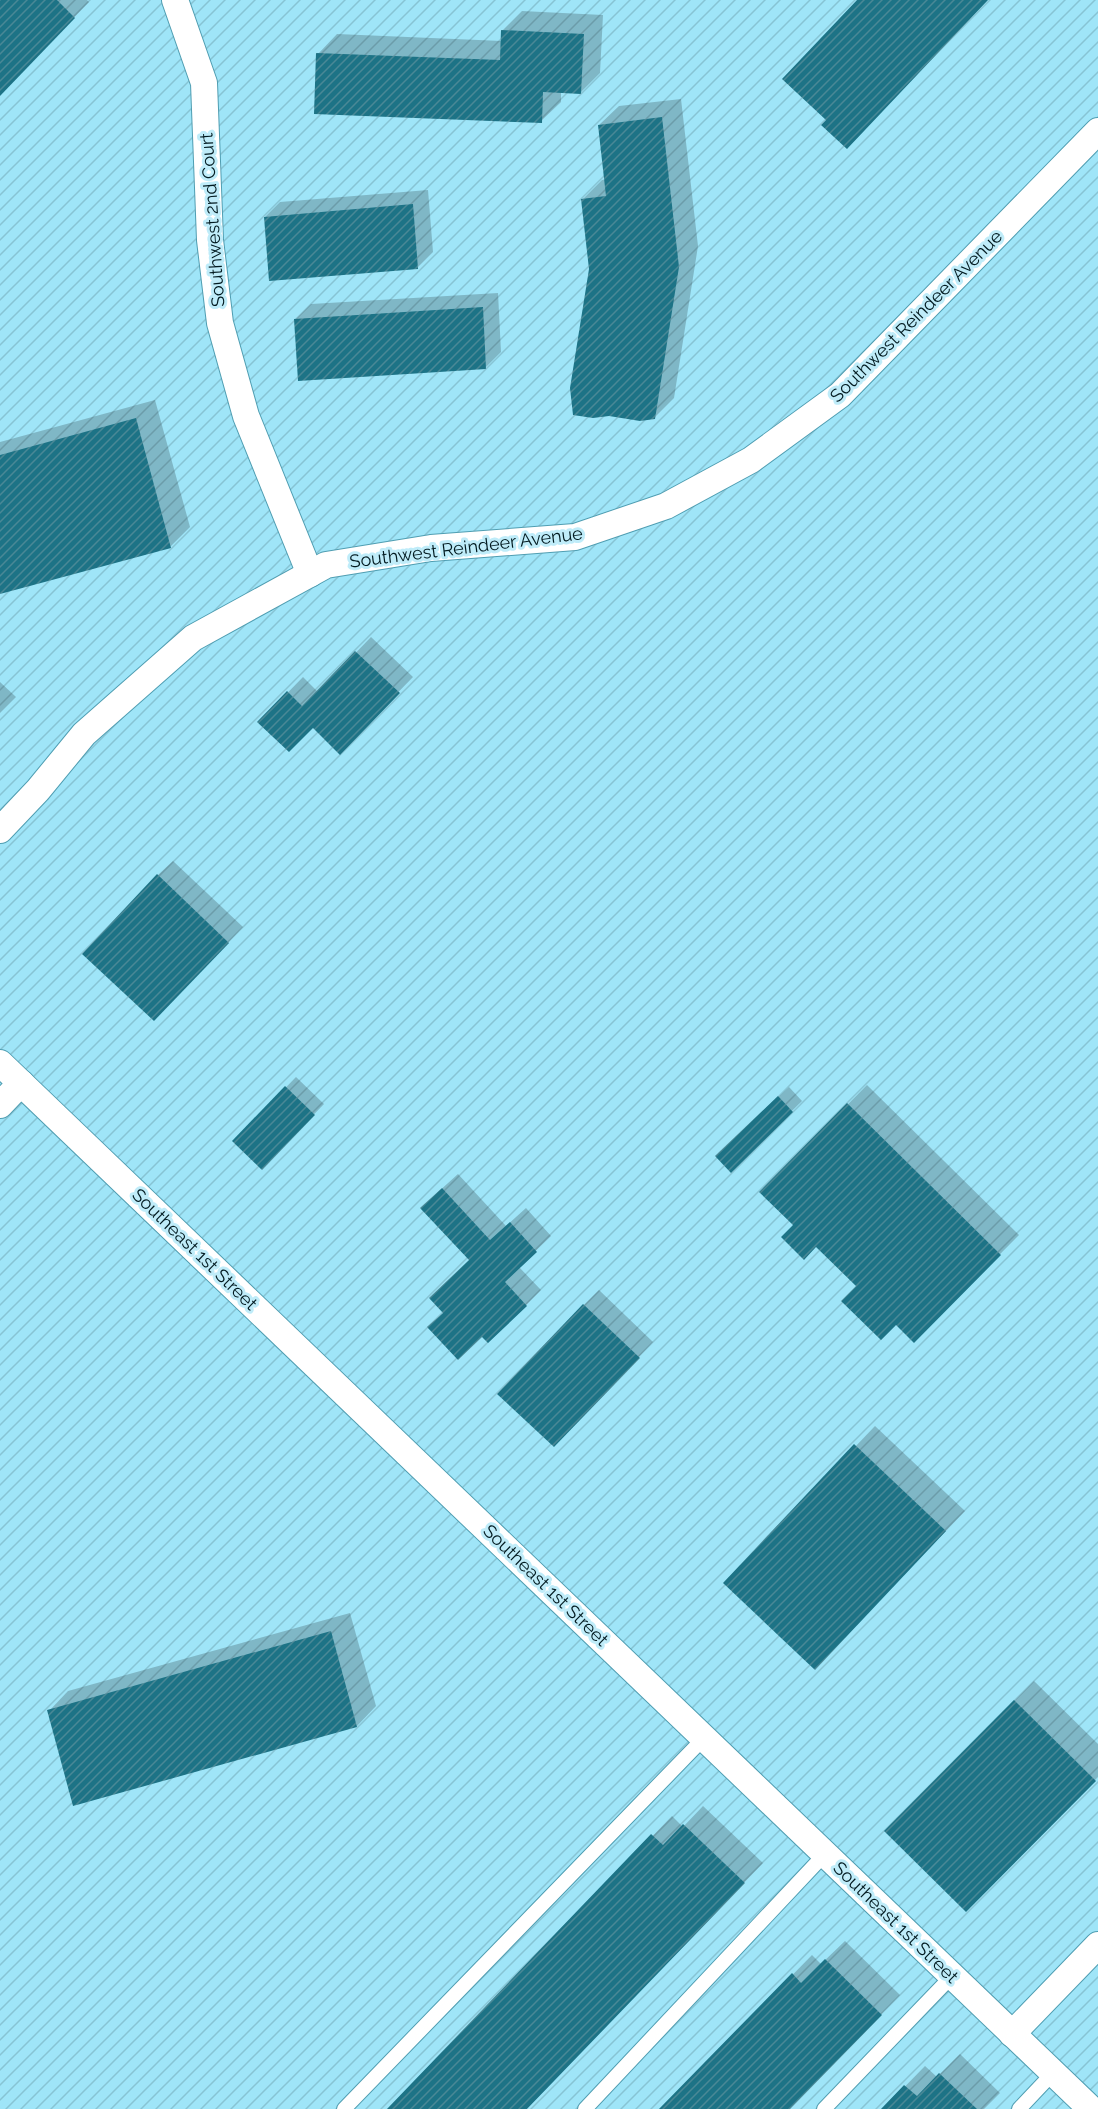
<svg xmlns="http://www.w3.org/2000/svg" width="1098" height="2109" font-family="Raleway,sans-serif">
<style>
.industrial{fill:url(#industrial-furrows)}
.shadow{fill:#0003}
.building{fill:url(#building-hatch)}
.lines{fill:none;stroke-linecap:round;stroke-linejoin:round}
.service-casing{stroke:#509eb2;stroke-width:16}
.minor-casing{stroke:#509eb2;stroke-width:28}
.service{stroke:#fff;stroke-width:14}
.minor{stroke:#fff;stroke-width:26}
.labels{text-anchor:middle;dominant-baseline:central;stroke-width:6;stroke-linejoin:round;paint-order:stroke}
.street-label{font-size:18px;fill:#021a20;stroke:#bfecf9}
</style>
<defs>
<pattern id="industrial-furrows" width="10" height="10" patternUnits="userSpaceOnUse" patternTransform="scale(1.5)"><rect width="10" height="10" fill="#9fe5f8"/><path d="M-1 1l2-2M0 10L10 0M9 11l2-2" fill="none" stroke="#87c4d4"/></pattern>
<pattern id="building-hatch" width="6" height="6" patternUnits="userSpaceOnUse" patternTransform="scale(1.5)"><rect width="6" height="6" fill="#1d7386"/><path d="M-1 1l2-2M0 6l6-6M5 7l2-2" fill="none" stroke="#4a8896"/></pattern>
</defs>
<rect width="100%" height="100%" fill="#bfecf9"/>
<rect class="industrial" x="0" y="0" width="1098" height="2109"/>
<g class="shadow">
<path d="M0,0H87L89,2L0,94Z"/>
<path d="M522,11L603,15L600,73L581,92L561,91V102L541,121L318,54L337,34L502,41V31Z"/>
<path d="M681,99L698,246L674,398L654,418L590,269L583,199L602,180L606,179L599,125L619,106Z"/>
<path d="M428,190L433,252L418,267L265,217L280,202Z"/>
<path d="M498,293L501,352L486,367L296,319L311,304Z"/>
<path d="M155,400L190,527L170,547L0,593V442Z"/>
<path d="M371,637L413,677L340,752L313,726L259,722L303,677L318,692Z"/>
<path d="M0,682L16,697L0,713Z"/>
<path d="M173,861L243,927L169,1004L158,875Z"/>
<path d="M296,1077L324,1104L262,1168L234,1141Z"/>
<path d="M867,1085L1019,1235L914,1341L761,1192Z"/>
<path d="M789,1087L802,1101L731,1171L717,1157Z"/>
<path d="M458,1174L506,1226L526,1208L551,1236L519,1267L541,1290L526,1305L482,1335L444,1312L471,1260L437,1193Z"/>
<path d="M599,1290L653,1342L569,1430L584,1305Z"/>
<path d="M875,1426L965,1511L834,1648L725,1583Z"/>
<path d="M350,1613L376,1706L357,1726L49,1711L68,1691Z"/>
<path d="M1034,1681L1098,1744V1777L966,1910L886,1831Z"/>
<path d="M703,1806L763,1863L526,2109H389L672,1816L683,1827Z"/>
<path d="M845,1941L900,1995L788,2109H661L812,1955L821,1964Z"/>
<path d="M960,2054L1000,2093L984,2109H883L925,2066L937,2077Z"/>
</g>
<g class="building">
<path d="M0,0H57L75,18L0,96Z"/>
<path d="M857,0H988L847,149L821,125L826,120L782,79Z"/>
<path d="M501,30L584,34L581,94L543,92L542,123L314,114L316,53L500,60Z"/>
<path d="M662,117L679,267L655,419L640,421L609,416L593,418L573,415L570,388L589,269L581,199L606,196L598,125Z"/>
<path d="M413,204L418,269L269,281L264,217Z"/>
<path d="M483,307L486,369L298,381L294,319Z"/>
<path d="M136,418L171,548L0,594V455Z"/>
<path d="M355,651L400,693L340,755L313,728L289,752L257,722L287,691L302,706Z"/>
<path d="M157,874L229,943L154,1021L82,954Z"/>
<path d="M285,1086L315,1115L262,1170L232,1141Z"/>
<path d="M778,1096L793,1112L731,1173L715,1156Z"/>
<path d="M847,1103L1001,1255L914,1343L896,1325L881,1340L841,1301L856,1286L816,1247L804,1260L781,1237L793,1225L759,1192Z"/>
<path d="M442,1188L490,1240L510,1222L537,1252L505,1282L527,1306L488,1343L482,1337L458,1360L427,1327L443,1313L429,1298L469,1260L420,1208Z"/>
<path d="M583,1304L640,1358L554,1447L497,1394Z"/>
<path d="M854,1444L946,1531L815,1670L723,1583Z"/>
<path d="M331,1631L357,1727L73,1806L47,1710Z"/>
<path d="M1014,1700L1096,1781L966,1912L884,1831Z"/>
<path d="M683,1824L745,1883L527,2109H387L651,1834L663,1845Z"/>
<path d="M825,1959L882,2015L790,2109H659L792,1973L801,1983Z"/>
<path d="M939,2073L977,2109H881L904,2085L917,2096Z"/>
</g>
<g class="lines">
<defs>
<g id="service">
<path d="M344,2109L705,1737"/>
<path d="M585,2109L825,1854"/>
<path d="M824,2109L952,1976"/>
<path d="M1019,2109L1053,2073"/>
</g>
<g id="minor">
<path d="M175,0L204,83L210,240L220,323L246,416L310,574"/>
<path d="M0,830L38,790L84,734L193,638L326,565L431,548L575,537L666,506L751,460L840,395L1098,131"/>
<path d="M0,1063L1091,2109"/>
<path d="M0,1105L21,1083"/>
<path d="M1012,2034L1098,1945"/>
</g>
</defs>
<use href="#service" class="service-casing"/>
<use href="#minor" class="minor-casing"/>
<use href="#service" class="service"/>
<use href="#minor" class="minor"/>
</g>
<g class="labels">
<g class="street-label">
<text transform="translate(212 220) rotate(-94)">Southwest 2nd Court</text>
<text transform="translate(916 316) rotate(-45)">Southwest Reindeer Avenue</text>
<text transform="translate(466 547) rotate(-7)">Southwest Reindeer Avenue</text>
<text transform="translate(195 1249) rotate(44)">Southeast 1st Street</text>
<text transform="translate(546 1585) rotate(44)">Southeast 1st Street</text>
<text transform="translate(896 1922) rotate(44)">Southeast 1st Street</text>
</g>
</g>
</svg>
